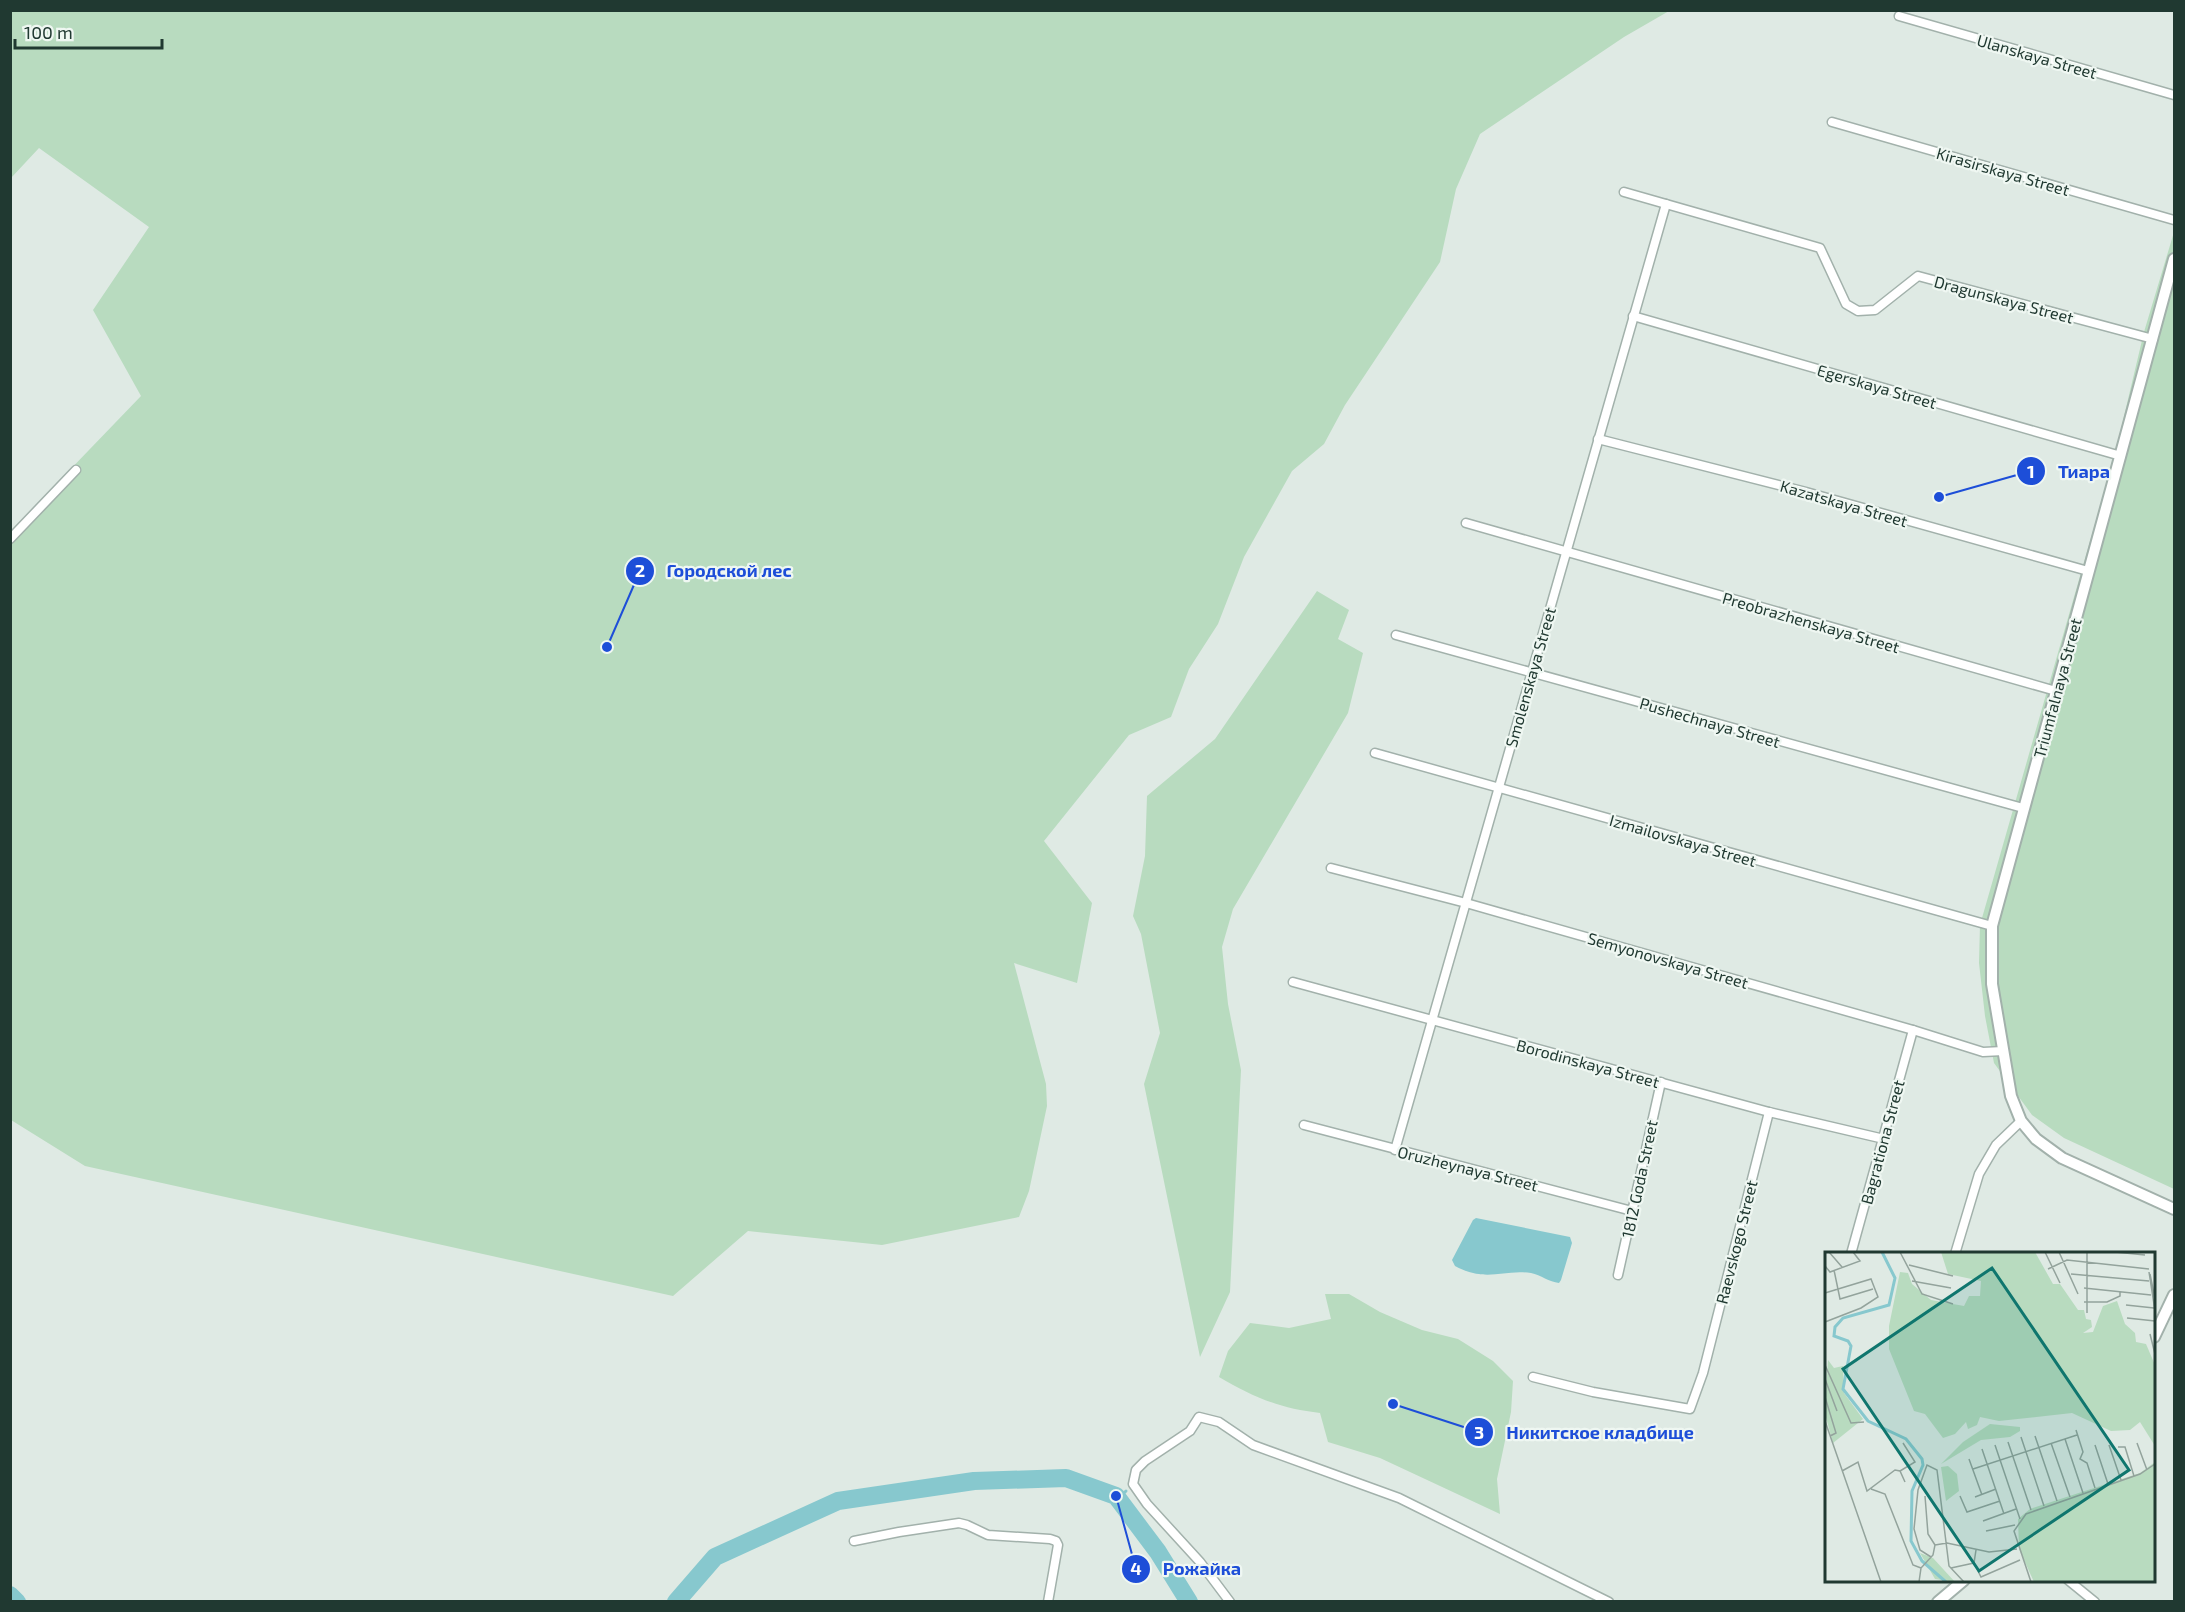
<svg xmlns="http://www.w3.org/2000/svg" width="2185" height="1612" font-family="'Exo 2',sans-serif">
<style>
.green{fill:#b8dbbf}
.water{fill:#87c8ce}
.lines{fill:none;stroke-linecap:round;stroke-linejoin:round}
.stream{stroke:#87c8ce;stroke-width:3}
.river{stroke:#87c8ce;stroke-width:18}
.minor-casing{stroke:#a2b1ab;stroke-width:11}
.tertiary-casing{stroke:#a2b1ab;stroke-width:14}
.minor{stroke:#fff;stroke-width:8}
.tertiary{stroke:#fff;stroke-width:10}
.labels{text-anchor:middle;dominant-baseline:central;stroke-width:4.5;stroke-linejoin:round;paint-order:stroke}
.street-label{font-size:16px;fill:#203931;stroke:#eff7f2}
.inset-river{fill:none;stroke:#87c8ce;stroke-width:3}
.inset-road{fill:none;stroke:#93a39c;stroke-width:1.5}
.view{fill:#0f766e;fill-opacity:0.15;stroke:#0f766e;stroke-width:3}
.inset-edge{fill:none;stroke:#203931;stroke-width:3}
.leader{fill:none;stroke:#1d4ed8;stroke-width:2}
.callout-dot{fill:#1d4ed8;stroke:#eff7f2;stroke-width:2}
.mark-label{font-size:18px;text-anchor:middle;font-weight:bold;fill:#fff}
.callout-label{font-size:18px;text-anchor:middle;font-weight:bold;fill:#1d4ed8;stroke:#eff7f2;stroke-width:4.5;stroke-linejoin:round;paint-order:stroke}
</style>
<rect width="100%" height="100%" fill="#dfeae4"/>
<g class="green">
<path d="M11,11H1669L1624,37L1480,134L1456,189L1440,262L1345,405L1324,444L1292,471L1244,557L1218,624L1189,669L1171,717L1129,735L1044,841L1092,903L1077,983L1014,963L1046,1084L1047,1106L1029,1191L1019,1217L882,1245L748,1231L673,1296L85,1166L11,1120V531L141,396L93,310L149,227L39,148L11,178Z"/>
<path d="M2174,232V1189L2064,1138L2032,1115L1994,1063L1985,1016L1979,963L1980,925L2115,454L2144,332Z"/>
<path d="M1317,591L1349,610L1338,639L1363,653L1348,713L1233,909L1222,947L1228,1004L1241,1070L1230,1292L1200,1357L1144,1084L1160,1033L1141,934L1133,916L1145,856L1147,796L1215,739Z"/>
<path d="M1325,1294H1349L1380,1312L1422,1330L1458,1339L1493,1361L1513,1381L1511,1412L1497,1479L1500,1514L1380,1458L1328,1442L1320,1413C1281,1409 1253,1397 1219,1377L1228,1351L1250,1323L1289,1328L1331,1319Z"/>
</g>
<path class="water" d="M1476,1218L1570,1237L1572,1243L1561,1280L1559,1283C1549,1282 1541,1275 1531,1273C1502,1269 1487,1283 1455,1266L1452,1260L1473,1220Z"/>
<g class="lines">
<path class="stream" d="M1116,1496L1122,1495L1126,1491"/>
<g class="river">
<path d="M10,1595L17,1602"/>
<path d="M676,1602L715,1557L838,1501L974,1481L1066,1478L1116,1496L1158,1552L1189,1602"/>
</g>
<defs>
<g id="minor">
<path d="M1899,16L2174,95"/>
<path d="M1832,122L2174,220"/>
<path d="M1624,192L1820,248L1846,304L1858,311L1875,310L1918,276L2153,339"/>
<path d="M1633,316L2121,456"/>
<path d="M1598,439L1806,492L2088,571"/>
<path d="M1466,523L2056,691"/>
<path d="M10,539L76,470"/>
<path d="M1396,635L2023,808"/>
<path d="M1375,753L1992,926"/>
<path d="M1331,868L1466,903L1913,1030L1983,1052L2003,1051"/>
<path d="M1293,982L1769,1112L1884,1139"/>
<path d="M1304,1125L1632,1211"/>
<path d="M1395,1150L1666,204"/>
<path d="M1851,1254L1913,1030"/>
<path d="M1955,1254L1979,1174L1996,1145L2021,1121"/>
<path d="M1618,1275L1661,1082"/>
<path d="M1533,1377L1593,1392L1690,1409L1703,1373L1769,1112"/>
<path d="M854,1541L899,1532L959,1523L967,1525L988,1535L1050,1539L1056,1541L1058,1545L1048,1602"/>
<path d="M2068,1580L2095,1602"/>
<path d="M1230,1602L1200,1562L1147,1504L1133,1484L1136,1470L1145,1461L1190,1431L1199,1417L1219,1422L1253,1445L1399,1498L1609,1602"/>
</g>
<g id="tertiary">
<path d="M2174,259L1992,926V984L2011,1096L2021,1121L2036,1139L2062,1158L2174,1209"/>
<path d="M2154,1337L2174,1295"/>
<path d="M1938,1602L1964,1580"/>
</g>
</defs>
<use href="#minor" class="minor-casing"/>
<use href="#tertiary" class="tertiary-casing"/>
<use href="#minor" class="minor"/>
<use href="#tertiary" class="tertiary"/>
</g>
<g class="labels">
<g class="street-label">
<text transform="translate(2037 56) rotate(16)">Ulanskaya Street</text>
<text transform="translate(2003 171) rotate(16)">Kirasirskaya Street</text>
<text transform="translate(2004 299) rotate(15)">Dragunskaya Street</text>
<text transform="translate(1877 386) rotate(16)">Egerskaya Street</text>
<text transform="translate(1844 503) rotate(16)">Kazatskaya Street</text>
<text transform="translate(1811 622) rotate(16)">Preobrazhenskaya Street</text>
<text transform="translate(1530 677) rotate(-74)">Smolenskaya Street</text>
<text transform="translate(2057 688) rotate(-75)">Triumfalnaya Street</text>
<text transform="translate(1710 722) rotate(16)">Pushechnaya Street</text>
<text transform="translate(1683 840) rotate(16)">Izmailovskaya Street</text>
<text transform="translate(1668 960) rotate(16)">Semyonovskaya Street</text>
<text transform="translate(1588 1063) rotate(15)">Borodinskaya Street</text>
<text transform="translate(1882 1142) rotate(-75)">Bagrationa Street</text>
<text transform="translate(1468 1168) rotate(14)">Oruzheynaya Street</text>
<text transform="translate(1639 1179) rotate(-78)">1812 Goda Street</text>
<text transform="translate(1736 1242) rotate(-76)">Raevskogo Street</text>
</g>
</g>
<g transform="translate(1825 1252)">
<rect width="330" height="330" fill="#dfeae4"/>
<path d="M116,0H210L228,32H235L253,58H259L261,67L266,68L267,75L258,81L268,80L278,54L292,49L300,72L310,81L311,90L321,92L330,113V194L315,170L305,178L286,179L247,161L174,169L155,165L152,173L143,177L141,170L130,182L118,186L100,162L89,159L64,97V74L75,20L83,21L87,32L106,48L139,54L144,44H155L156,29L123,22ZM3,108L9,116L18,114L19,141L38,167L8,191L0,162ZM165,172L195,175V179L185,185L156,188L116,212L138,190ZM330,210V330H209L194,297L193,267L205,257L315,221ZM123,214L132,222L134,239L121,249L116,215ZM95,301L108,306L130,330L110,327Z" fill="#b8dbbf"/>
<path class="inset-river" d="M57,0L70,26L64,53L18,66L10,75L9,84L23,89L26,94L18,137L43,169L81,187L97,207L98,213L87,239L86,289L97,309L121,330"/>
<path class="inset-road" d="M4,0L17,15M75,0L97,42L128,52M220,0L235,31M234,0L253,42M290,0L320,3M84,13L128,24M0,14L5,20L35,9L28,0M223,17L242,8L324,17M9,18L15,47L48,37M324,20L330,59M246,22L324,29M325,22L330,47M87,29L126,36M259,36L326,43M0,41L46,27L53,45L36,56L0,70M259,50H282L295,44V40M301,53L329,56M262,61V0M302,66L330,69M325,82L330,102M0,113L26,171L39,170M0,127L12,159M0,145L11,181L5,184M0,169L56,330M251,178L258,200L255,207L262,211L270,236M210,184L232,249M196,185L219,254M240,187L258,241M183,190L206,258M226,191L245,245M312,191L322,218M170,193L195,267M270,193L283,232M284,193L296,228M293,195H300L309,224M157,197L179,262M144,207L157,243M148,217L252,183M17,219L33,210L42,239L70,218L75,219L80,230M75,219L90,210L78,191M46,237L60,242L88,313L96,316M135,244L142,260L175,249M150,245L171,237M158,269L191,257M161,279L190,273M110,293L122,291L164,300L192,297M151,298L149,311L156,325L195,308M106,305L95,298L89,277L93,238L102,213L112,218L124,314L139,330M126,316L149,311M94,330L96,316L108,303L110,293L103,282L100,244M206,330L189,279L201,262L315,222L330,212"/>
<path class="view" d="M167,16L304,218L154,319L18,117Z"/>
<rect width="330" height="330" class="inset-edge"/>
</g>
<path class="leader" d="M1939 497L2031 471M607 647L640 571M1393 1404L1479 1432M1116 1496L1136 1569"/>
<g class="callout-dot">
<circle cx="1939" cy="497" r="6"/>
<circle cx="607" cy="647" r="6"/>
<circle cx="1393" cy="1404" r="6"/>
<circle cx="1116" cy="1496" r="6"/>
<circle cx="2031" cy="471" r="15"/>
<circle cx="640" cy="571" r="15"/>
<circle cx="1479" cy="1432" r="15"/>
<circle cx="1136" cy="1569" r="15"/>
</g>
<g class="mark-label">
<text x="2031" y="478">1</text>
<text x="640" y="577">2</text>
<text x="1479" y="1439">3</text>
<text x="1136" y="1575">4</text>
</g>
<g class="callout-label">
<text x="2084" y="478">Тиара</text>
<text x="729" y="577">Городской лес</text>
<text x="1600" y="1439">Никитское кладбище</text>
<text x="1202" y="1575">Рожайка</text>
</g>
<rect width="2185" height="1612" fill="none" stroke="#203931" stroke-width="24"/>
<path d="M15 39v9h147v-9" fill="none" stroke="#203931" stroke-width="3"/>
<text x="24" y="39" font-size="18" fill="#203931" stroke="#eff7f2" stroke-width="4.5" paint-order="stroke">100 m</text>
</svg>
